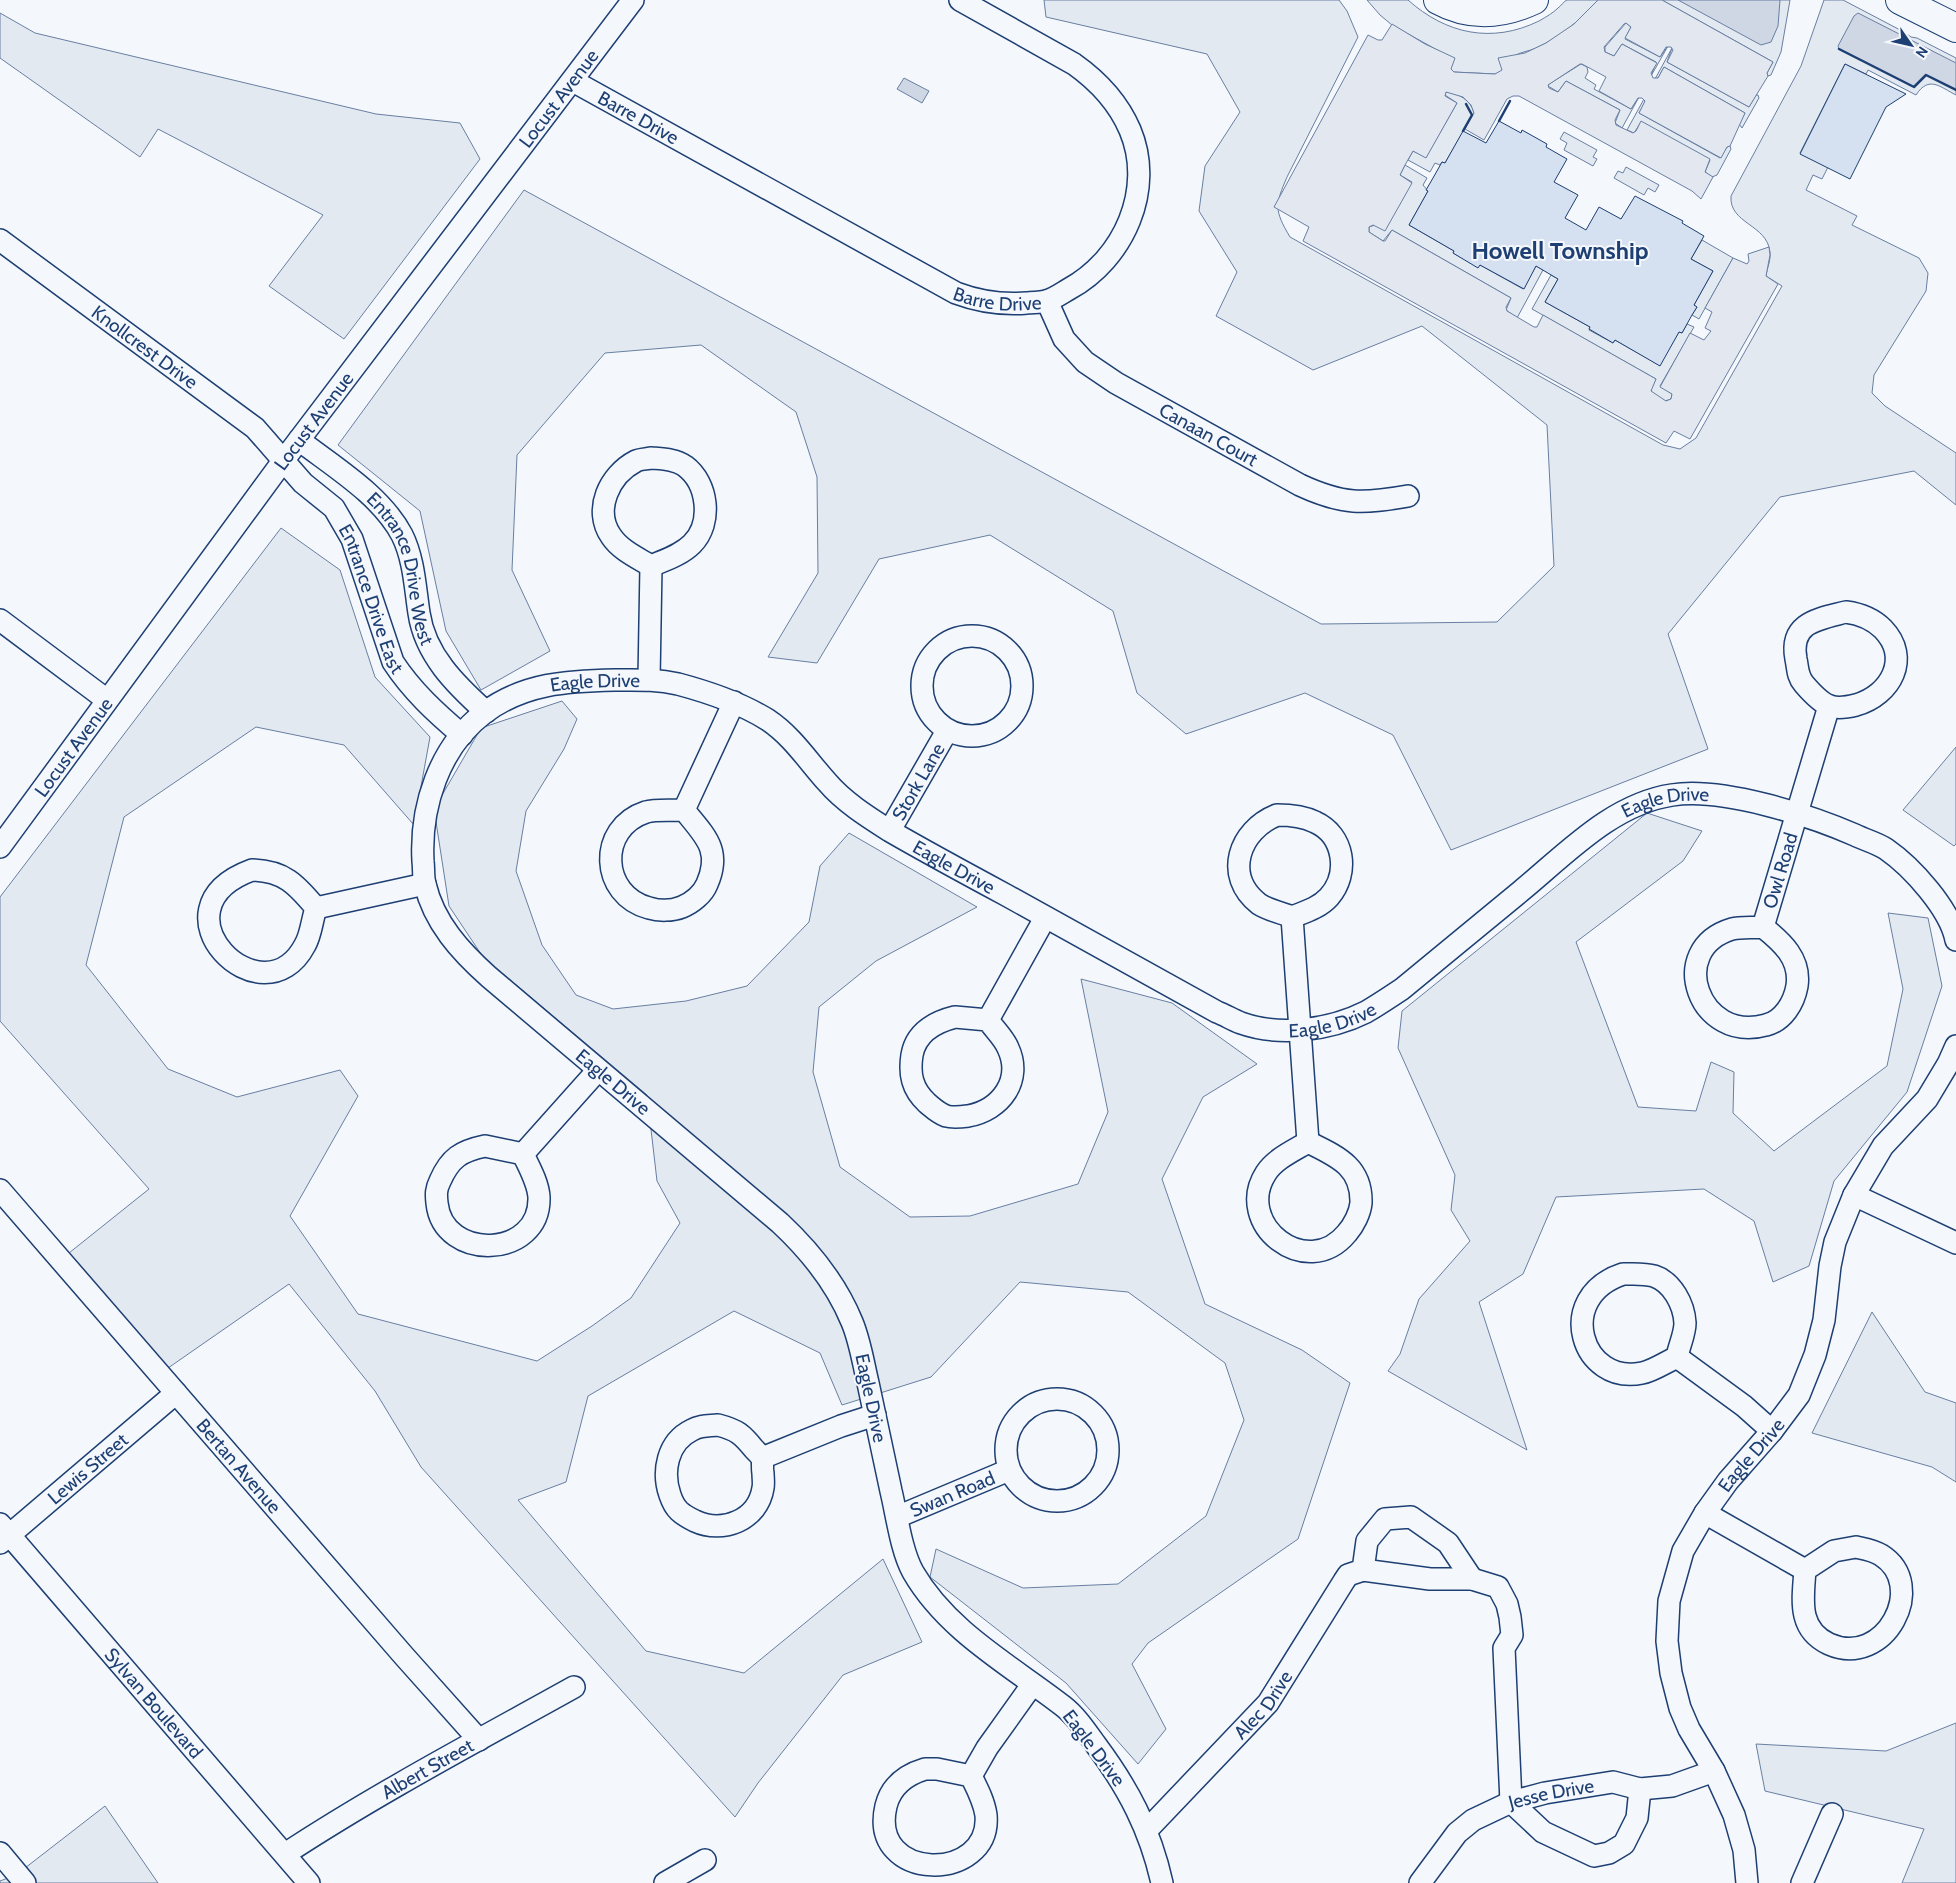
<svg xmlns="http://www.w3.org/2000/svg" width="1956" height="1883" font-family="Cabin,sans-serif">
<style>
.green{fill:#e3e9f0;stroke:#687fa3}
.parking{fill:#e3e8f0;stroke:#687fa3}
.water{fill:#cfd7e4;stroke:#687fa3}
.building{fill:#d5e0f0;stroke:#1d3f73}
.lines{fill:none;stroke-linecap:round;stroke-linejoin:round}
.minor-casing{stroke:#1d3f73;stroke-width:24}
.highway-casing{stroke:#1d3f73;stroke-width:30}
.minor{stroke:#f4f7fb;stroke-width:21}
.highway{stroke:#f4f7fb;stroke-width:28}
.wall{stroke:#1d3f73;stroke-width:2.5}
.labels{text-anchor:middle;dominant-baseline:central;stroke-width:4;stroke-linejoin:round;paint-order:stroke}
.street-label{font-size:19px;fill:#1d3f73;stroke:#f4f7fb}
.district-label{font-size:24px;font-weight:bold;fill:#1d3f73;stroke:#f4f7fb}
</style>
<rect width="100%" height="100%" fill="#f4f7fb"/>
<g class="green">
<path d="M1044,0H1339L1347,11L1358,37L1287,177C1275,205 1274,210 1290,237L1663,445L1680,449L1696,438L1782,286L1766,276C1767,268 1771,260 1770,252C1767,224 1729,224 1731,196L1801,66L1824,0H1843L1904,32L1911,37L1917,38L1956,58V95C1940,87 1929,75 1916,95L1868,70L1866,74L1845,64L1800,153L1828,167L1822,179L1813,175L1806,190L1857,216L1852,225L1919,258L1928,273L1926,291L1874,375L1872,393L1885,406L1956,453V505L1914,471L1780,497L1668,634L1708,749L1451,850L1393,735L1305,693L1186,734L1137,693L1113,611L990,535L879,559L817,663L768,657L818,573L817,477L796,412L701,345L605,353L517,455L512,570L550,651L481,690L446,631L420,511L338,445L524,190L1321,624L1497,622L1554,566L1547,425L1422,326L1313,370L1216,316L1237,272L1199,211L1205,166L1240,112L1207,54L1046,17Z"/>
<path d="M1367,0H1408C1446,34 1492,44 1539,21C1546,17 1553,13 1558,8C1561,6 1564,1 1567,0C1573,0 1591,0 1598,0C1581,20 1560,37 1536,48C1530,51 1520,52 1514,56C1506,61 1505,73 1495,74L1453,72L1439,51L1392,25L1380,15Z"/>
<path d="M1662,0H1790L1781,52L1771,75L1768,76L1767,73L1773,62Z"/>
<path d="M0,13L35,33L376,114L460,123L480,159L344,339L269,286L323,215L158,129L140,157L0,58Z"/>
<path d="M1626,23L1631,27L1625,39L1660,57L1668,46L1651,76L1656,62L1622,44L1614,56L1605,52V47Z"/>
<path d="M1672,48L1667,62L1749,107L1756,95H1758L1759,98L1742,128L1739,124L1745,113L1664,67L1658,78L1655,79Z"/>
<path d="M1581,64L1587,67L1588,72L1585,78L1596,85L1594,89L1631,109L1639,97L1622,128L1615,123L1620,110L1566,81L1558,92L1548,86L1549,84Z"/>
<path d="M1446,92C1458,93 1471,100 1474,113L1445,163L1442,162L1440,165L1435,163L1430,172L1408,160L1413,151L1426,157L1457,103L1445,95Z"/>
<path d="M1644,99L1645,102L1639,113L1720,158L1727,147L1730,146L1731,149L1717,175L1712,177L1705,172L1710,160L1641,122L1634,133L1627,130Z"/>
<path d="M1564,132L1597,150L1593,157L1597,159L1593,166L1564,150L1567,143L1560,139Z"/>
<path d="M1405,165L1427,178L1423,185L1428,191L1409,225L1454,251L1453,253L1478,267L1480,265L1523,289L1536,266L1543,270L1517,318L1506,310L1511,298L1392,230L1383,241L1369,232V227L1375,225L1412,182L1400,175Z"/>
<path d="M1626,167L1659,185L1655,192L1648,188L1644,195L1614,178L1618,171L1623,173Z"/>
<path d="M1702,240L1733,258L1699,319L1692,315L1697,307L1694,305L1713,271L1691,259Z"/>
<path d="M1551,275L1558,279L1545,302L1590,327L1589,330L1613,343L1615,340L1659,365L1679,332L1682,333L1687,324L1694,327L1660,386L1672,394L1671,399L1665,401L1652,393L1651,389L1656,379L1532,309Z"/>
<path d="M281,528L340,570L375,677L430,737L414,825L344,745L256,727L124,817L86,965L168,1069L237,1097L340,1070L358,1096L290,1216L358,1314L537,1361L592,1326L631,1298L680,1223L657,1181L647,1095L483,957L449,906L434,809L481,728L562,701L577,719L564,749L526,811L516,871L542,945L576,995L613,1009L686,1001L747,986L809,922L820,866L849,833L977,907L876,961L819,1007L813,1072L840,1167L910,1217L970,1216L1078,1184L1108,1112L1081,979L1172,1003L1257,1064L1203,1097L1162,1179L1205,1304L1302,1350L1350,1383L1298,1539L1148,1643L1132,1664L1166,1729L1138,1764L1066,1683L930,1577L936,1549L1023,1588L1118,1584L1206,1516L1244,1420L1225,1363L1128,1292L1020,1282L931,1377L842,1405L820,1353L734,1311L588,1396L566,1482L518,1500L646,1651L744,1673L883,1559L922,1642L843,1675L758,1783L735,1817L421,1467L375,1391L289,1284L158,1375L59,1261L149,1189L0,1021V897Z"/>
<path d="M1956,747V844L1954,846L1903,810Z"/>
<path d="M1647,813L1702,831L1683,861L1576,942L1638,1107L1696,1111L1711,1062L1734,1072L1733,1113L1774,1151L1887,1066L1903,989L1888,913L1928,918L1942,986L1907,1092L1834,1181L1809,1266L1773,1282L1754,1221L1704,1189L1556,1197L1523,1274L1479,1302L1527,1450L1388,1371L1400,1354L1419,1299L1470,1241L1451,1210L1455,1175L1398,1048L1402,1011Z"/>
<path d="M1872,1312L1925,1392L1956,1403V1482L1932,1467L1812,1433Z"/>
<path d="M1956,1723V1883H1902L1924,1829L1765,1791L1756,1744L1886,1751Z"/>
<path d="M105,1806L158,1883H0V1881L16,1875Z"/>
</g>
<path class="parking" d="M1598,0H1662L1773,62L1767,73L1768,76L1749,107L1667,62L1673,50L1671,47H1666L1660,57L1625,38L1631,27L1626,23L1624,24L1604,47L1605,52L1614,56L1622,44L1657,63L1651,73L1653,78H1658L1664,67L1745,113L1730,146L1727,147L1721,158L1639,113L1645,101L1642,98H1638L1631,109L1599,91L1606,77L1582,64H1580L1548,85L1549,88L1558,92L1566,81L1620,110L1615,120L1616,125L1633,133L1636,131L1641,121L1710,159L1705,172L1713,177L1701,199L1692,191L1519,96H1513L1507,99L1484,140L1465,129L1474,113L1471,105L1463,97L1446,92L1445,96L1457,103L1426,158L1413,151L1405,165L1400,175L1412,183L1385,231L1373,225L1369,227V232L1383,241H1385L1392,230L1511,298L1506,307L1507,311L1534,327H1537L1543,315L1656,379L1651,391L1666,401L1671,399L1672,394L1660,387L1690,333L1704,340L1711,331L1705,328L1712,312L1705,308L1733,258L1747,264L1749,261L1748,254L1769,247L1770,255L1766,276L1778,284L1690,439L1674,431L1666,443L1303,241L1309,227L1274,207L1368,35L1378,40H1382L1392,24L1425,44L1455,58L1451,69L1454,72L1495,74L1502,70L1498,58L1525,53L1546,43L1574,24Z"/>
<g class="water">
<path d="M1678,0H1780L1778,26L1771,42L1761,45Z"/>
<path d="M1858,13L1956,63V90L1926,75L1914,87L1839,49L1838,46L1854,16Z"/>
<path d="M904,78L929,91L922,103L897,89Z"/>
</g>
<g class="building">
<path d="M1845,64L1906,94L1886,107L1850,179L1800,154Z"/>
<path d="M1499,121L1521,133L1522,130L1547,144L1546,147L1567,159L1554,182L1578,195L1565,218L1586,230L1599,207L1621,219L1635,196L1683,221L1682,223L1704,236L1691,259L1713,271L1694,305L1697,307L1692,315L1682,333L1679,332L1660,366L1615,340L1613,343L1589,329L1590,327L1545,302L1558,279L1536,266L1524,289L1480,265L1478,268L1453,253L1454,251L1409,225L1428,191L1426,190L1433,178L1442,162L1445,163L1463,131L1486,143Z"/>
</g>
<g class="lines">
<defs>
<g id="minor">
<path id="s1" d="M573,81L956,293C980,302 1002,305 1027,303C1033,302 1040,303 1046,301C1054,299 1062,293 1069,289C1124,259 1155,189 1130,130C1118,102 1098,81 1074,64L960,0"/>
<path id="s2" d="M0,240L255,428L303,483L334,508L352,539L393,662C412,691 436,713 462,735"/>
<path id="s3" d="M1047,301L1064,339L1085,362L1116,383L1300,485C1343,505 1363,504 1408,496"/>
<path id="s4" d="M299,440C334,467 381,495 402,535C414,559 415,587 419,613C425,655 456,685 486,712"/>
<path d="M651,458C663,459 675,459 685,466C708,483 713,523 692,544C681,555 665,560 651,566C638,558 620,550 611,536C593,510 609,475 636,461C640,459 647,459 651,458Z"/>
<path d="M1846,612C1861,614 1873,619 1883,629C1911,658 1891,695 1856,705C1848,707 1838,709 1830,706C1821,703 1810,691 1804,684C1797,676 1798,668 1796,659C1789,622 1819,619 1846,612Z"/>
<path d="M0,620L107,700"/>
<circle cx="972" cy="686" r="50"/>
<path d="M649,679L651,566"/>
<path d="M684,810C705,836 722,850 707,884C703,894 692,903 682,907C672,911 659,911 649,908C600,895 597,828 646,812C657,809 673,811 684,810Z"/>
<path d="M684,810L734,702"/>
<path d="M1277,815C1290,815 1303,816 1315,822C1344,835 1350,873 1329,897C1319,908 1305,912 1292,917C1282,913 1268,910 1259,904C1223,876 1239,830 1277,815Z"/>
<path id="s5" d="M890,830L947,731"/>
<path id="s6" d="M0,847L283,461L633,0"/>
<path d="M252,870C284,871 296,884 316,908C312,920 311,935 305,945C263,1025 146,909 252,870Z"/>
<path d="M316,908L425,884"/>
<path d="M1292,917L1308,1142"/>
<path d="M1763,927C1782,942 1801,959 1797,986C1794,1003 1783,1021 1766,1025C1699,1044 1665,949 1732,929C1741,927 1753,928 1763,927Z"/>
<path id="s7" d="M1763,927L1829,706"/>
<path d="M955,1017L988,1020C994,1029 1004,1038 1008,1048C1023,1080 1001,1110 968,1116C961,1117 953,1118 946,1116C938,1113 933,1108 927,1103C912,1089 909,1074 912,1055C916,1032 935,1022 955,1017Z"/>
<path d="M988,1020L1045,918"/>
<path d="M1308,1142C1336,1156 1362,1166 1361,1203C1360,1213 1354,1225 1347,1233C1307,1282 1233,1224 1266,1173C1275,1159 1293,1151 1308,1142Z"/>
<path d="M485,1146L523,1154C529,1167 538,1182 539,1197C541,1259 443,1262 437,1203C436,1194 436,1189 440,1181C450,1158 461,1151 485,1146Z"/>
<path d="M523,1154L598,1070"/>
<path id="s8" d="M0,1190L404,1656L479,1740"/>
<path d="M1854,1195L1956,1243"/>
<path d="M1623,1274C1633,1274 1644,1273 1654,1276C1672,1282 1684,1304 1685,1323C1685,1334 1679,1346 1677,1357C1666,1362 1653,1371 1642,1373C1582,1386 1553,1297 1623,1274Z"/>
<path d="M1677,1357L1744,1406L1772,1431"/>
<circle cx="1057" cy="1450" r="51"/>
<path d="M718,1425C737,1430 742,1434 754,1449C756,1451 760,1455 762,1458C763,1462 762,1469 763,1473C763,1477 764,1484 763,1488C758,1520 723,1534 695,1521C681,1514 675,1510 670,1495C662,1472 667,1442 692,1430C700,1425 709,1426 718,1425Z"/>
<path d="M762,1458L841,1426L875,1415"/>
<path d="M1705,1513L1805,1570"/>
<path id="s9" d="M897,1517L1009,1470"/>
<path id="s10" d="M0,1524L309,1883"/>
<path id="s11" d="M0,1543L176,1393"/>
<path d="M1856,1547C1865,1549 1873,1550 1881,1555C1929,1585 1885,1669 1829,1644C1797,1629 1803,1599 1805,1570L1834,1551Z"/>
<path d="M1363,1570L1430,1579H1472L1498,1587L1507,1604L1510,1617L1512,1635L1504,1648L1511,1802L1543,1832L1594,1856L1609,1853L1624,1844L1637,1818L1640,1789"/>
<path d="M925,1769H937L971,1776C977,1788 984,1801 986,1815C992,1883 868,1883 886,1806C891,1786 905,1775 925,1769Z"/>
<path d="M971,1776L987,1748L1032,1685"/>
<path id="s12" d="M1147,1830L1268,1703L1344,1581L1348,1575L1363,1570L1367,1541L1385,1519L1411,1517L1448,1543L1472,1579"/>
<path d="M0,1853L25,1883"/>
<path id="s13" d="M285,1854C378,1793 477,1741 574,1687"/>
<path d="M665,1883L705,1860"/>
<path id="s14" d="M1162,1883C1150,1829 1128,1788 1096,1745C1086,1731 1076,1716 1063,1706C1010,1665 947,1631 913,1572C901,1550 897,1516 891,1491C883,1455 876,1419 868,1383C863,1362 860,1341 852,1322C836,1283 810,1251 780,1223L489,977C461,952 434,923 425,884C423,877 424,869 423,861C420,807 439,747 484,713C524,683 568,681 615,680C636,680 656,679 678,684C708,692 741,703 768,720C792,736 808,761 827,782C844,802 868,817 890,831C928,853 967,874 1006,895C1076,934 1146,973 1217,1012C1225,1015 1233,1020 1241,1023C1280,1037 1330,1030 1366,1012C1378,1005 1390,997 1402,989C1442,956 1481,924 1521,891C1566,854 1612,804 1672,795C1722,787 1809,815 1855,835C1865,840 1877,843 1886,849C1912,867 1950,909 1956,940"/>
<path id="s15" d="M1420,1883L1457,1833L1473,1820L1511,1802L1545,1793L1613,1782L1640,1789L1672,1786L1714,1771"/>
<path id="s16" d="M1747,1883L1744,1850L1734,1815L1714,1771L1689,1729L1680,1708L1671,1673L1667,1641L1669,1601L1683,1551L1705,1513L1728,1481L1772,1431L1799,1395L1815,1355L1824,1320L1830,1266L1835,1242L1854,1195L1883,1146L1927,1099L1948,1064L1956,1046"/>
<path d="M1802,1883L1832,1814"/>
</g>
<g id="highway">
<path d="M1438,0C1469,17 1502,15 1534,0"/>
<path d="M1900,0L1956,28"/>
</g>
</defs>
<use href="#minor" class="minor-casing"/>
<use href="#highway" class="highway-casing"/>
<use href="#minor" class="minor"/>
<use href="#highway" class="highway"/>
<g class="wall">
<path d="M1839,49L1914,87L1926,75L1956,90"/>
<path d="M1499,121L1510,101"/>
<path d="M1463,131L1472,115L1466,104"/>
</g>
</g>
<g class="labels">
<g class="street-label">
<text stroke="none"><textPath href="#s6" startOffset="934">Locust Avenue</textPath></text>
<text stroke="none"><textPath href="#s1" startOffset="75">Barre Drive</textPath></text>
<text stroke="none"><textPath href="#s1" startOffset="480">Barre Drive</textPath></text>
<text stroke="none"><textPath href="#s2" startOffset="180">Knollcrest Drive</textPath></text>
<text stroke="none"><textPath href="#s6" startOffset="529">Locust Avenue</textPath></text>
<text stroke="none"><textPath href="#s3" startOffset="216">Canaan Court</textPath></text>
<text stroke="none"><textPath href="#s4" startOffset="172">Entrance Drive West</textPath></text>
<text stroke="none"><textPath href="#s2" startOffset="528">Entrance Drive East</textPath></text>
<text stroke="none"><textPath href="#s14" startOffset="1592">Eagle Drive</textPath></text>
<text stroke="none"><textPath href="#s6" startOffset="124">Locust Avenue</textPath></text>
<text stroke="none"><textPath href="#s5" startOffset="56">Stork Lane</textPath></text>
<text stroke="none"><textPath href="#s14" startOffset="2838">Eagle Drive</textPath></text>
<text stroke="none"><textPath href="#s14" startOffset="2012">Eagle Drive</textPath></text>
<text stroke="none"><textPath href="#s7" startOffset="59">Owl Road</textPath></text>
<text stroke="none"><textPath href="#s14" startOffset="2432">Eagle Drive</textPath></text>
<text transform="translate(613 1082) rotate(40)">Eagle Drive</text>
<text transform="translate(871 1398) rotate(78)">Eagle Drive</text>
<text stroke="none"><textPath href="#s16" startOffset="468">Eagle Drive</textPath></text>
<text stroke="none"><textPath href="#s8" startOffset="365">Bertan Avenue</textPath></text>
<text stroke="none"><textPath href="#s11" startOffset="115">Lewis Street</textPath></text>
<text stroke="none"><textPath href="#s9" startOffset="60">Swan Road</textPath></text>
<text stroke="none"><textPath href="#s12" startOffset="171">Alec Drive</textPath></text>
<text stroke="none"><textPath href="#s10" startOffset="236">Sylvan Boulevard</textPath></text>
<text transform="translate(1094 1748) rotate(53)">Eagle Drive</text>
<text stroke="none"><textPath href="#s13" startOffset="166">Albert Street</textPath></text>
<text stroke="none"><textPath href="#s15" startOffset="166">Jesse Drive</textPath></text>
</g>
<g class="district-label">
<text x="1560" y="250">Howell Township</text>
</g>
</g>
<g transform="translate(1911 45) rotate(124)" stroke="#f4f7fb" stroke-width="4" paint-order="stroke">
<path d="M0-4L9 19L0 12L-9 19Z" fill="#1d3f73"/>
<text y="-8" font-size="14" font-weight="bold" text-anchor="middle" fill="#1d3f73">N</text>
</g>
</svg>
